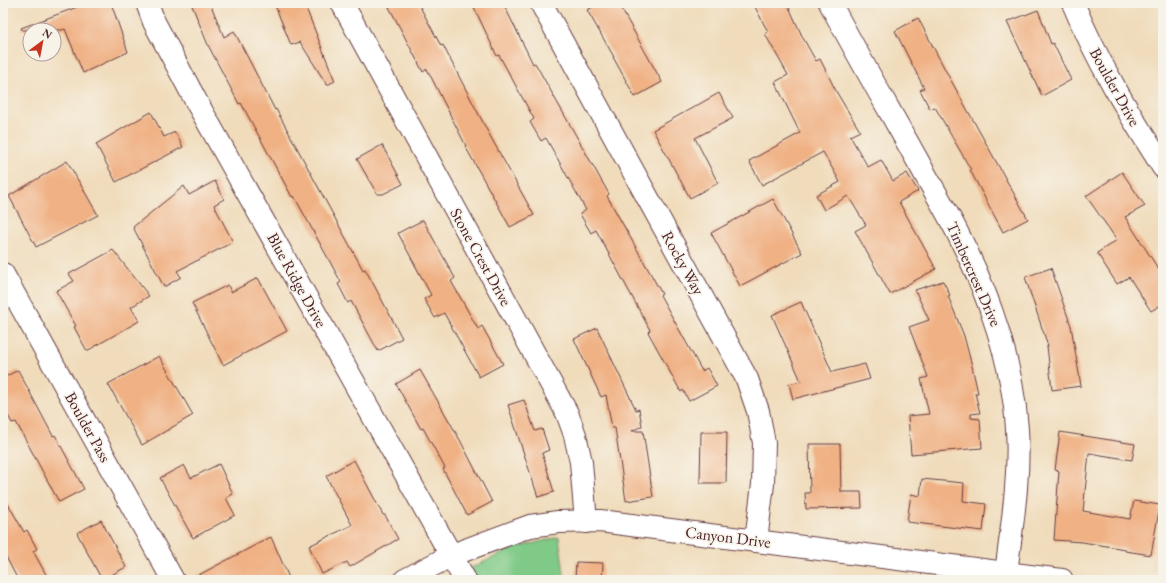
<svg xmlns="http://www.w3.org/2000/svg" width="1166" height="583" font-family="'EB Garamond',serif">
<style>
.green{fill:#7fca87;stroke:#647459}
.building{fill:#f0b184}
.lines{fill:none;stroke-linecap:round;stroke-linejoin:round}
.minor-casing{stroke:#633b41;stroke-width:24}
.minor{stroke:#fff;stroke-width:22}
.labels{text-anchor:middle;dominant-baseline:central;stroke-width:3.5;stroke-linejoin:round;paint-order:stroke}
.street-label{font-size:16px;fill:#4a1f2b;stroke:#f7f3e8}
</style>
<rect width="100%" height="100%" fill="#f7f3e8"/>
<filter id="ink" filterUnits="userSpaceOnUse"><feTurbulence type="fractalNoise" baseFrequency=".025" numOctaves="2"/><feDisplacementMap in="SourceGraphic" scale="8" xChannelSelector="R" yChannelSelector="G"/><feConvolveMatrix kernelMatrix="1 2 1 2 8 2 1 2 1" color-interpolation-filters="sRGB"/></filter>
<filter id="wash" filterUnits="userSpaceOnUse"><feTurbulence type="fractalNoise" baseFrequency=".012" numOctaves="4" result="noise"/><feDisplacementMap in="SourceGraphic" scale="16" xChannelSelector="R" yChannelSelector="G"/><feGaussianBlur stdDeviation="0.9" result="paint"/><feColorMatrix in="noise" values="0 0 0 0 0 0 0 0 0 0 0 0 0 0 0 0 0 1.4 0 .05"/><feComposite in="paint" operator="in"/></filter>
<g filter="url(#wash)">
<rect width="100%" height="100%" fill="#f0dcbb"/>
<path class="green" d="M559,537L565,580H445L514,548Z"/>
<g id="blocks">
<g class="building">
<path d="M88,3H111L128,52L83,73L65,29L62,30H22L21,28Z"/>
<path d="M191,3H210L224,37L234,31L275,110L276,109L363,270L365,269L375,287L402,338L378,351L351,301L348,303L338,284L341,282L294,196L292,197L241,103L239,104L208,45Z"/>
<path d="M274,3H304L335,81L327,85L300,42L291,45Z"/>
<path d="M387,3H418L441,46L443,45L451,61L489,134L534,215L510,227L465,146H466L427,69L423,72Z"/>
<path d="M472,3H503L533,64L535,63L609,194L607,196L662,294L660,295L702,371L707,368L717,386L689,401L683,390L681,392L648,332L650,330L596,230L591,233L580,214L586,210L546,138L541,141L530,122L534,119L499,55L497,56Z"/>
<path d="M601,3H618L662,82L635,97L613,57H614L587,10Z"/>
<path d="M753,3H787L803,38L816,61L820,59L837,93L860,131L850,136L868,167L881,160L893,181L907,173L918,191L899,202L936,269L890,294L855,231L866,225L848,196L824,210L816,195L840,182L823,152L762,185L749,161L800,133L775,82L788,75L765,34L768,32Z"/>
<path d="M1038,10L1051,44L1053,43L1071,80L1042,96L1007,22Z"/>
<path d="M918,18L948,75L1028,219L1003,232L970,170H971L935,107L930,109L920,90L924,88L895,31Z"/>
<path d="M719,93L733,118L695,138L718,183L690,198L653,130Z"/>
<path d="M151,112L164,137L175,132L183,147L116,182L96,144Z"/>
<path d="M382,145L403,184L383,194H377L357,159Z"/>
<path d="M67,161L98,215L36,247L9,196Z"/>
<path d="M1122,172L1145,206L1125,217L1163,276V304L1151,311L1129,277L1117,284L1097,253L1117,240L1086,196Z"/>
<path d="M215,181L224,199L214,205L233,242L177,271L181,277L164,287L133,227L184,186L189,195Z"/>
<path d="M773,199L802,253L740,286L711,233Z"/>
<path d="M423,220L455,278L451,281L478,329L482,326L503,364L479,377L444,313L435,318L424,299L431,295L398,233Z"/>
<path d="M113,250L149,296L131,307L139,321L87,351L74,327L76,326L56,291L74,281L69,274Z"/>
<path d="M1051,268L1071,326L1081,386L1052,390L1047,346H1048L1025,277Z"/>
<path d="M258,278L287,331L223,365L192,303L228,285L231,292Z"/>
<path d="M943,281L950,295L948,296L964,336L972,366L978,393H975L980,413L971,414V418L980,419L982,448L911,454L908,416L929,414L921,379L928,377L909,327L929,320L915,290Z"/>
<path d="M801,302L832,372L865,364L870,379L793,399L789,384L801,381L772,315Z"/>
<path d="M597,328L636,410L639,409L642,426L632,431H643L653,497L626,501L615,428H612L606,395L601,397L574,339Z"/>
<path d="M159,356L193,415L142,445L108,384Z"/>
<path d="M18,370L53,436L55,435L84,489L59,502L16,422L12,423L3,406V378Z"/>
<path d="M420,370L460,440L492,502L467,515L443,469L445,468L423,428L421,429L396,384Z"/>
<path d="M524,400L535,431L542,429L549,450L542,453L554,492L538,497L508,405Z"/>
<path d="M701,432H727L726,483H700Z"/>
<path d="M1060,432L1135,444L1132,460L1089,453L1083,511L1130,519L1134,501L1160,505L1151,555L1125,551V549L1082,542L1054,540L1059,471L1055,470Z"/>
<path d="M809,444H840L841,492H861L862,508L806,509L805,493H810Z"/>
<path d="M354,460L383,515H385L398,539L350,567L347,562L322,574L309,546L352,525L326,476Z"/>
<path d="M219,464L233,494L226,498L235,515L193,538L160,478L184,465L191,478Z"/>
<path d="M922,479L964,483L963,501L986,504L983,531L907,522L911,494L920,496Z"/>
<path d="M3,495L24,532L27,530L37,549L33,551L49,580H18L3,551Z"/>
<path d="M101,520L126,567L102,580L77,533Z"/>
<path d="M271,537L290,580H189Z"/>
<path d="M576,562L603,563L602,580H575Z"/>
</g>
</g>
</g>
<g filter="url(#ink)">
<use href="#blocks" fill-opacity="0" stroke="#633b41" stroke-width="1"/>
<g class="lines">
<defs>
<g id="minor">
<path d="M147,3L154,22L196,101L465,580"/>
<path d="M342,3L567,413L575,435L581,462L586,522"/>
<path d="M541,3L747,379L758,411L764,443L763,484L756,541"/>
<path d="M830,3C859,58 890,111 920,165C933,189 948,213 960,238C989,295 1013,364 1017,429C1020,477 1012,525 1006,573"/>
<path d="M1073,3C1097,61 1129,114 1163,167"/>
<path d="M3,274L173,580"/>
<path d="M405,580L452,555L530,526L558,522L600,521L1062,580"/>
</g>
</defs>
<use href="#minor" class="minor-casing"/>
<use href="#minor" class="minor"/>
</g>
</g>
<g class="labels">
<g class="street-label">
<text transform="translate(1115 87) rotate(61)">Boulder Drive</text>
<text transform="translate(481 257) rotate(61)">Stone Crest Drive</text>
<text transform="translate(683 263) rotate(61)">Rocky Way</text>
<text transform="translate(974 274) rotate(66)">Timbercrest Drive</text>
<text transform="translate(297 280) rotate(61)">Blue Ridge Drive</text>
<text transform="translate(88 427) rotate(61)">Boulder Pass</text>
<text transform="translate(728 537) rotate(7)">Canyon Drive</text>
</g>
</g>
<rect width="1166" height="583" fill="none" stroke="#f7f3e8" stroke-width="16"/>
<g transform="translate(42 42) rotate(32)"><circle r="19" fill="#f7f3e8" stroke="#b29e9c"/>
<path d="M0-3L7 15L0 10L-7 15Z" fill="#c8321e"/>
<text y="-6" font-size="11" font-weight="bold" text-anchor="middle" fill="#4a1f2b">N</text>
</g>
</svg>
